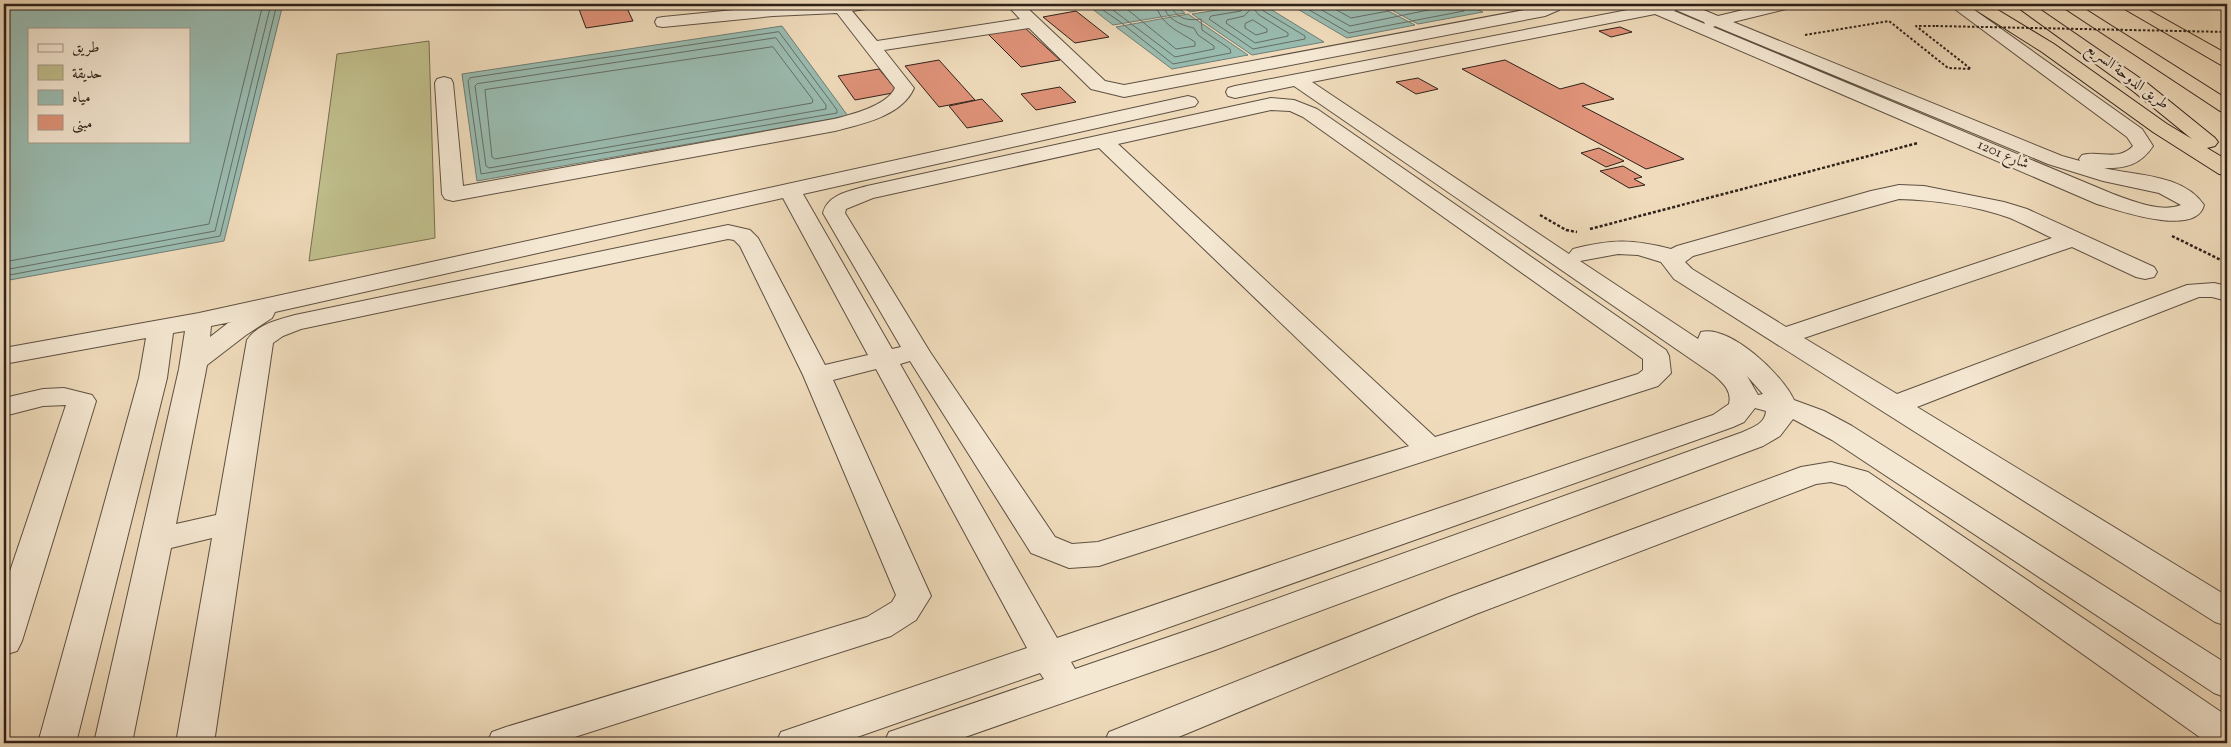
<svg xmlns="http://www.w3.org/2000/svg" width="2231" height="747" font-family="'Sorts Mill Goudy',Amiri,serif">
<style>
.green{fill:#c0bf8c;stroke:#777053}
.water{fill:#9abcb1;stroke:#6f7e75;fill-rule:evenodd}
.lines{fill:none;stroke-linecap:round;stroke-linejoin:round}
.shore{stroke:#646e66;stroke-width:1}
.building{fill:#e09379;stroke:#2e211a}
.minor-casing{stroke:#5e5042;stroke-width:2}
.highway-casing{stroke:#2e211a;stroke-width:2}
.path-far1{stroke:#2e211a;stroke-width:2;stroke-dasharray:2.5 2;stroke-linecap:butt}
.path{stroke:#2e211a;stroke-width:2.5;stroke-dasharray:3 2;stroke-linecap:butt}
.minor{fill:#f5e8d3;fill-rule:evenodd}
.highway{fill:#f0dcbc;fill-rule:evenodd}
.path-bridge{stroke:#2e211a;stroke-width:2;stroke-dasharray:2.5 2;stroke-linecap:butt}
.labels{text-anchor:middle;dominant-baseline:central;stroke-width:4.5;stroke-linejoin:round;paint-order:stroke}
.far-street-label{font-size:15px;fill:#2e211a;stroke:#f5e8d3}
</style>
<rect width="100%" height="100%" fill="#f0dcbc"/>
<filter id="stains"><feTurbulence type="fractalNoise" baseFrequency=".004" numOctaves="4"/><feColorMatrix values="0 0 0 0 .2 0 0 0 0 .09 0 0 0 0 .02 0 0 0 .5 -.17"/></filter>
<radialGradient id="worn" r=".72"><stop offset=".6" stop-color="#630" stop-opacity="0"/><stop offset="1" stop-color="#630" stop-opacity=".3"/></radialGradient>
<path class="green" d="M429,41L435,238L309,261L337,54Z"/>
<g class="water">
<path d="M4,4H283L224,241L4,281ZM29,29H189V141H29Z"/>
<path d="M1086,4H1172L1185,13L1113,25Z"/>
<path d="M1178,4H1238L1190,12Z"/>
<path d="M1254,4H1262L1324,42L1252,55L1192,14Z"/>
<path d="M1289,4H1375L1415,25L1347,38Z"/>
<path d="M1380,4H1466L1483,12L1418,24Z"/>
<path d="M1188,14L1248,55L1172,69L1116,27Z"/>
<path d="M782,26L848,116L477,181L462,74Z"/>
</g>
<g class="lines">
<g class="shore">
<path d="M1094,4L1119,21L1173,64L1231,53L1230,49L1202,30L1201,19C1187,21 1176,19 1170,4"/>
<path d="M1105,4L1175,57L1214,49V46L1198,35L1194,28C1180,25 1166,19 1163,4"/>
<path d="M1117,4L1128,10L1176,49L1195,46V42C1179,31 1160,25 1156,4"/>
<path d="M1245,4L1241,11L1211,16L1209,19L1253,49L1305,39V36L1262,10L1260,4"/>
<path d="M1299,4L1349,33L1464,11L1465,4"/>
<path d="M1311,4L1350,26L1458,4"/>
<path d="M1326,4L1351,18L1426,4"/>
<path d="M1251,9H1254L1259,15L1288,33V36L1255,43L1226,23L1227,20L1244,16Z"/>
<path d="M1253,20L1267,29V32L1256,35L1245,28V24Z"/>
<path d="M779,32L837,110V113L481,174L468,81L470,78Z"/>
<path d="M776,38L826,105V109L489,168L486,166L475,86L477,84Z"/>
<path d="M773,47L813,100L812,103L495,159L492,157L485,90Z"/>
<path d="M4,262L209,224L263,4"/>
<path d="M4,270L215,231L271,4"/>
<path d="M4,276L220,236L277,4"/>
</g>
</g>
<g class="building">
<path d="M577,4H625L633,21L586,28Z"/>
<path d="M1076,11L1109,37L1075,43L1043,17Z"/>
<path d="M1024,27L1060,60L1021,67L987,33Z"/>
<path d="M1620,27L1632,32L1611,37L1599,31Z"/>
<path d="M939,60L975,100L939,107L905,66Z"/>
<path d="M1505,60L1560,89L1583,83L1614,99L1582,106L1684,159L1646,169L1462,69Z"/>
<path d="M879,69L898,92L855,100L838,76Z"/>
<path d="M1418,78L1438,89L1416,94L1396,82Z"/>
<path d="M1060,87L1076,102L1036,110L1021,94Z"/>
<path d="M982,99L1003,121L967,128L949,106Z"/>
<path d="M1599,148L1624,161L1606,167L1581,153Z"/>
<path d="M1623,166L1642,177L1634,179L1645,185L1629,188L1600,171Z"/>
</g>
<g class="lines">
<defs>
<g id="minor">
<path d="M827,4H882L880,7L852,11L877,41L1020,19L1006,4H1023L1105,81L1124,85L1540,7L1544,4H1560L1561,7L1559,10L1545,16L1124,97L1091,89L1029,28L884,50L914,88C902,116 862,124 835,131L453,201L445,199L442,194L435,83L437,79L444,77L451,79L453,83L463,186L834,119C851,115 888,105 895,88L837,13L773,16L663,27L657,26L655,22L657,18L663,17L773,6Z"/>
<path d="M1645,4H1689L1718,16L1768,4H1796L1794,7L1733,22L2062,156L2080,161L2079,159L2082,155C2100,150 2118,162 2133,146L2127,137L1948,4H1966L2142,129L2153,146C2141,164 2126,169 2104,168C2137,176 2183,174 2204,205C2196,238 2117,210 2097,204L1655,14L1312,82L1569,254L1573,249C1611,239 1633,239 1671,249L1677,246L1871,191L1899,185L1924,186L2004,202L2027,209L2154,267L2157,272L2154,277L2145,279L2136,277L2072,247L1804,338L1897,394L2187,285L2214,283L2227,286V301L2212,297H2199L1917,407L2227,596V626L2215,622L1674,279L1661,262L1638,255L1618,254L1580,261L1698,339L1701,332C1730,325 1782,374 1794,400L1824,411L1852,426L2227,664V698L2214,693L1832,440L1793,419L1780,436L1763,446L1215,650L948,743H884L889,732L1044,679L1040,673L840,743H776L781,732L1027,648L876,369L833,380L931,596L916,620L891,636L556,743H487L492,732L506,727L867,617L892,602L896,595L803,375L740,246L734,240L728,239L301,329L283,336L273,343L214,743H176L212,538L171,548L132,743H94L179,369L185,331L173,333L167,378L76,743H38L139,378L146,338L4,364V348L199,313L1188,96L1195,98L1198,102L1195,106L803,194L892,349L901,347L823,213C828,194 850,191 867,186L1271,98L1294,100L1317,109L1666,350L1669,356L1671,373L1658,386L1111,562L1099,566L1069,568L1031,553L910,361L900,364L1057,638L1713,415L1729,404C1732,391 1724,384 1714,375L1294,86L1235,98L1228,96L1226,92L1228,88L1235,86L1643,7ZM1676,10L1704,22L1705,24L1674,11ZM1715,26L2048,164L2103,181L2159,193L2181,205C2160,213 2133,201 2113,194L1713,27ZM1271,110L1290,111L1303,117L1643,359V370L1638,374L1435,437L1118,144ZM1099,148L1409,446L1098,542L1072,544L1055,537L930,352L845,213L846,209L873,198ZM783,198L868,355L825,365L758,238L750,230L728,225L295,315C277,320 258,324 247,340L216,515L176,524L207,365L246,335L272,318L275,312ZM1899,199C1935,200 1976,206 2010,218C2024,224 2039,232 2052,238L1786,327L1692,269L1685,262L1693,256ZM231,322L228,323L210,337L211,326ZM1747,376L1763,394L1758,395ZM1755,408L1766,411C1765,424 1753,427 1743,432L1189,630L1075,669L1071,662L1733,427L1744,422Z"/>
<path d="M64,388L92,395L96,401L22,641L17,651L4,655V589L66,405L43,406L4,416V398L43,389Z"/>
<path d="M1831,462L1868,472L2227,716V743H2208L1846,486L1831,482L1816,484L1476,614L1164,743H1104L1109,732L1452,596L1801,467Z"/>
</g>
<g id="highway">
<path d="M1969,4H1988L2054,44L2167,124L2192,139L2133,91L2013,4H2032L2051,17L2147,83L2215,138L2218,142L2215,146L2207,148L2227,160V175L2219,174L2153,132L2042,52L1971,7Z"/>
<path d="M2058,4H2077L2227,99V113L2220,111Z"/>
<path d="M2119,4H2138L2227,54V66L2221,65L2121,7Z"/>
</g>
</defs>
<use href="#minor" class="minor-casing"/>
<use href="#highway" class="highway-casing"/>
<g class="path-far1">
<path d="M2211,4L2227,12"/>
<path d="M1805,35L1889,21L1948,68L1971,69L1916,26H1936"/>
</g>
<g class="path">
<path d="M1540,215L1566,230L1577,232"/>
<path d="M1590,229L1918,143"/>
<path d="M2172,236L2227,263"/>
</g>
<use href="#minor" class="minor"/>
<use href="#highway" class="highway"/>
<path class="path-bridge" d="M1936,26L2227,32"/>
</g>
<g class="labels">
<g class="far-street-label">
<text transform="translate(2127 77) rotate(37)">طريق الدوحة السريع</text>
<text transform="translate(2003 155) rotate(23)">شارع 1201</text>
</g>
</g>
<rect width="2231" height="747" fill="none" stroke="#f0dcbc" stroke-width="20"/>
<rect x="5" y="5" width="2221" height="737" fill="none" stroke="#2e211a" stroke-width="2.5"/>
<rect x="10" y="10" width="2211" height="727" fill="none" stroke="#2e211a"/>
<rect x="28" y="28" width="162" height="115" fill="#f5e8d3" stroke="#a59889"/>
<rect x="38" y="44" width="25" height="8" fill="#f5e8d3" stroke="#a59889"/>
<text x="72" y="52" font-size="15" fill="#2e211a">طريق</text>
<rect x="38" y="65" width="25" height="15" fill="#c0bf8c" stroke="#a59889"/>
<text x="72" y="78" font-size="15" fill="#2e211a">حديقة</text>
<rect x="38" y="90" width="25" height="15" fill="#9abcb1" stroke="#a59889"/>
<text x="72" y="102" font-size="15" fill="#2e211a">مياه</text>
<rect x="38" y="115" width="25" height="15" fill="#e09379" stroke="#a59889"/>
<text x="72" y="128" font-size="15" fill="#2e211a">مبنى</text>
<rect width="100%" height="100%" filter="url(#stains)"/>
<rect width="100%" height="100%" fill="url(#worn)"/>
</svg>
